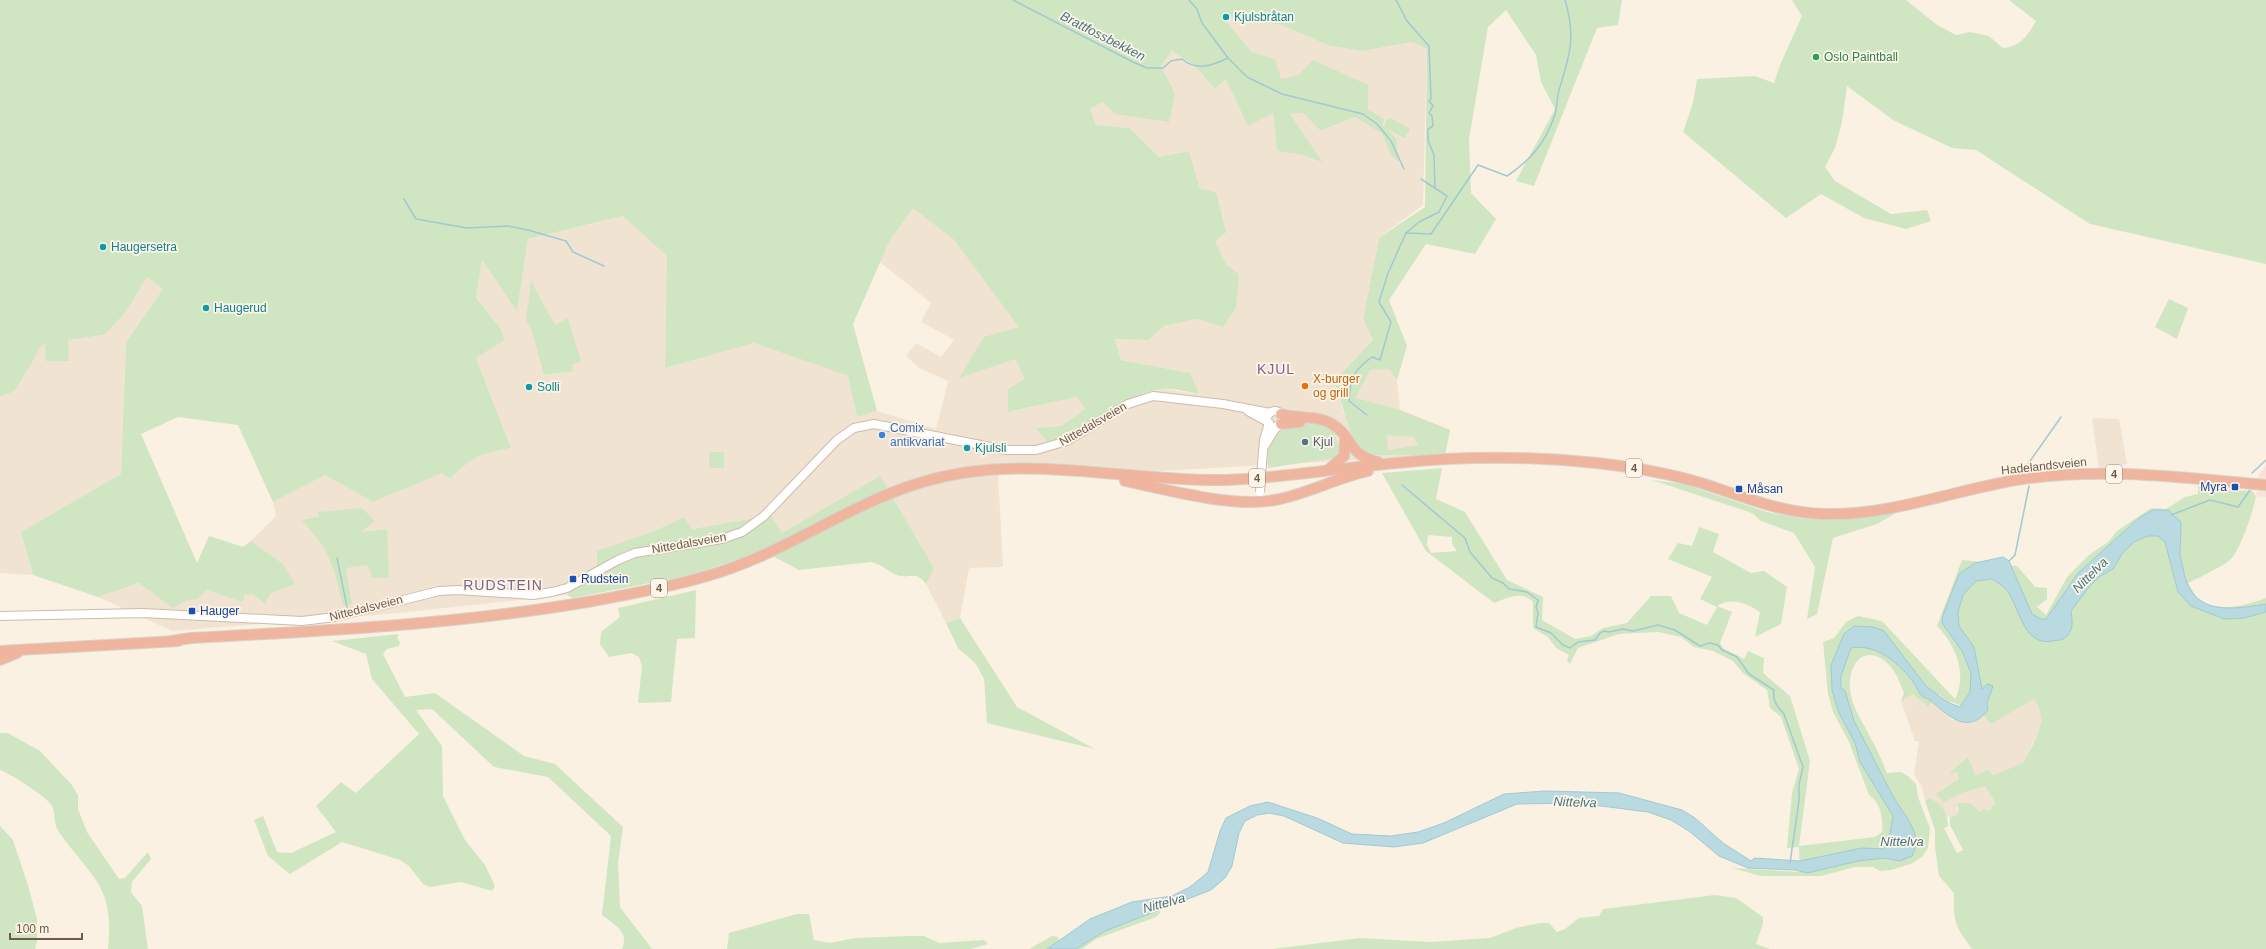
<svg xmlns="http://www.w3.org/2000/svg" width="2266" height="949" font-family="Helvetica,sans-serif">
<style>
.residential{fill:#f1e3d1}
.commercial{fill:#f9e2d7}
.green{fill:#d0e6c2;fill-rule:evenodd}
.water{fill:#b9dae1;stroke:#a0c9d2}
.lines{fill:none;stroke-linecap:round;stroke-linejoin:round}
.stream{stroke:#a0c9d2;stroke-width:1.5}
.secondary-casing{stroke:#cebbaa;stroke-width:10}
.highway-casing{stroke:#d7d1cd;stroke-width:12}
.secondary{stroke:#fff;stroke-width:8}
.highway{stroke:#efb59e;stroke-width:10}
.secondary-bridge-casing{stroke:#cebbaa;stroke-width:10;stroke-linecap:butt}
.secondary-bridge{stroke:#fff;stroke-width:8}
.culture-dot{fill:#0f9aa8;stroke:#fdf5e8;stroke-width:1.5}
.leisure-dot{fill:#2e9e5b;stroke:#fdf5e8;stroke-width:1.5}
.food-dot{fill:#e8710a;stroke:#fdf5e8;stroke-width:1.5}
.shop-dot{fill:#3f7fe0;stroke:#fdf5e8;stroke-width:1.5}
.service-dot{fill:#5c6f8a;stroke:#fdf5e8;stroke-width:1.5}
.transit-dot{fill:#1a4fb4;stroke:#fdf5e8;stroke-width:1.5}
.labels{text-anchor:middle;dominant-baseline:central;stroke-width:3.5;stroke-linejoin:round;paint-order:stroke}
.shield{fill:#fdf5e8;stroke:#9a887a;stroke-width:1}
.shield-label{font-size:11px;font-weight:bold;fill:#6f594b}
.culture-label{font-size:12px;fill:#0d838f;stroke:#fdf5e8;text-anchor:start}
.leisure-label{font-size:12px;fill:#27864d;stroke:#fdf5e8;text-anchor:start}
.food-label{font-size:12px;fill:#c56008;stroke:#fdf5e8;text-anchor:start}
.street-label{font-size:12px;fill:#6f594b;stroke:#fdf5e8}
.shop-label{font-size:12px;fill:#366cbe;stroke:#fdf5e8;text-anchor:start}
.service-label{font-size:12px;fill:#4e5e75;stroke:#fdf5e8;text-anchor:start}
.transit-label{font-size:12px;fill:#164399;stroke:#fdf5e8;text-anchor:start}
.water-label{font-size:13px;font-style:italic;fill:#477580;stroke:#fdf5e8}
.quarter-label{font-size:14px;letter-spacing:1px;fill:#7f638c;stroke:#fdf5e8}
</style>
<rect width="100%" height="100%" fill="#faf1e2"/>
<g class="residential">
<path d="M1222,16L1281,25L1330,46L1363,51L1412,42L1427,49L1423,205L1379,238L1363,319L1373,340L1334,381L1344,414L1356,398L1370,370L1389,368L1397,380L1400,410L1450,430L1445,455L1126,473L998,474L1003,567L969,568L960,618L946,623L926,584L934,568L880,477L782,533L771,515L691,529L684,517L652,532L597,566L567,595L399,613L172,631L98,597L197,564L209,536L243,547L251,541L276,516L273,502L325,475L373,502L443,472L450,479L471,459L483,453L511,448L476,358L501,329L476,298L482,259L517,310L528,239L624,216L668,256L665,368L754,343L848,376L857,417L877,411L936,429L948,381L919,368L906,356L916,343L941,357L954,340L921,322L931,303L880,262L890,240L913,207L954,240L1020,327L1015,358L1025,379L1009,412L1077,397L1085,409L1061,426L1035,428L1069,436L1130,397L1164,389L1198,394L1189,373L1121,360L1115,339L1149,340L1164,326L1197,319L1223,327L1239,274L1227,265L1215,242L1189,151L1159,157L1130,128L1096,125L1090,109L1103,102L1175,93L1161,66L1172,51L1194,65L1215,89L1226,79L1273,113L1277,151L1303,155L1322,163L1289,114L1303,113L1322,131L1355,117L1382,134L1391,155L1399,161L1396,138L1383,126L1384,119L1368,109L1313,61L1298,75L1281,80L1276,60L1251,51Z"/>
<path d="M147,277L163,289L126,342L121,475L21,532L33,575L0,573V397L15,391L42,344L104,335L126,312Z"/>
<path d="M2092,418L2119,419L2127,464L2099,470Z"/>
<path d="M1913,694L1928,707L1932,702L1952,720L1975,721L1984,716L1991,724L2034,698L2041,711L2040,728L2023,763L1993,775H1976L1968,757L1950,772H1955L1959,779L1944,803L1959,794L1985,786L1995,804L1989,811L1979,813L1976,807L1956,806L1959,811L1956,815L1948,817L1934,800L1930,798L1925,801L1922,787L1914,775L1919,741H1915L1901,701Z"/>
</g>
<path class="commercial" d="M2266,466V497L2256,496L2259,475Z"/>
<g class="green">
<path d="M0,0H1622L1618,25L1597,28L1534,186L1516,181L1555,109L1541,82L1536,55L1506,10L1488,27L1469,139L1471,193L1496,219L1475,254L1426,244L1389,300L1407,346L1397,380L1389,369L1370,370L1356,398L1400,410L1450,430L1445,455H1371L1361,451L1352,436L1334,381L1373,340L1363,319L1379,238L1425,207L1427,49L1412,42L1363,51L1330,46L1281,25L1222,16L1251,51L1276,60L1281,79L1298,75L1313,60L1368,85V109L1384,119L1383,126L1384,127L1386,121L1390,118L1409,128V132L1404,138L1386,128L1396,138L1399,162L1391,155L1382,134L1355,117L1321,131L1303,113L1290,114L1323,163L1303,155L1277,151L1273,113L1248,126L1226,79L1215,89L1194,65L1172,51L1161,66L1175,93L1169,122L1115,114L1103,102L1090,109L1096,125L1130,128L1159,157L1189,151L1200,189L1216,192L1226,232L1215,242L1227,265L1239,274L1236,308L1223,327L1197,319L1164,326L1149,340L1115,339L1121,360L1190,373L1199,394C1188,392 1173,388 1162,389C1116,396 1091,428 1049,443L1035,428L1061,426L1085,409L1077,397L1008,412V389L1025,379L1015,359L959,378L984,337L1019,327L954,240L913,208L890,240L853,324L877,411L857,417L848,376L754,343L665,368L667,256L623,216L528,239L517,311L482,260L476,298L501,329L504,340L476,358L511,448C477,454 475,455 450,479L442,473L373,502L325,475L273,502L238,425L178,417L141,434L197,563L209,536L243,547L251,541L283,564L295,584L270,594L265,604L253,594L244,595L243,602L207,590L197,599L187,600L173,608L139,583L98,597L33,575L21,532L121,474L126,342L163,289L147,277L126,312L104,335L68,340L69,361H46L45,344L42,345L15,391L0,397ZM1387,435L1414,437L1418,445L1388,450Z"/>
<path d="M1792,0H1906L1937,25L1956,35L1970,32L1989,36L2003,48C2020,47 2028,35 2036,21L2009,0H2266V264L2090,224L1976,150L1952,148L1893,120L1847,86L1842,122L1835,148L1825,167L1835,181L1891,214L1927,210L1931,221L1906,229L1864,218L1821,194L1786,218L1683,132L1693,103L1697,79L1755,76L1774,83L1780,65L1802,16Z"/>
<path d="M531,281L555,325L568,318L581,361L572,365L573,371L544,375L532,331L526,320Z"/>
<path d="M2169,299L2188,308L2177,339L2155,327Z"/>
<path d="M1319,423L1333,429L1340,450L1334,458L1268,468C1268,461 1267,452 1269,446C1276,424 1300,424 1319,423Z"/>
<rect x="709" y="452" width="15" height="16"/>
<path d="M1442,468L1436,499L1465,512L1507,580L1543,597L1542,620L1575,639L1591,636L1603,628L1627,623L1651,596H1671L1679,613L1707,625L1717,607L1700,599L1712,577L1668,559L1678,543L1692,546L1699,527L1719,534L1713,552L1751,573L1764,571L1787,587L1781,624L1755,637L1760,612C1746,603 1732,597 1717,606L1732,612L1720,643L1723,648L1744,659L1748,651L1764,658L1763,673L1790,696L1810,761L1799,846L1875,837L1882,832C1884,819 1880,802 1869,795L1849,742L1833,712L1828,694L1823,642L1834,638L1846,622L1858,616L1882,621L1955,699C1968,674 1955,644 1937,626L1962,560L2017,566L2035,587L2047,588V599L2037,607L2046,615L2067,577L2089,555L2108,542L2117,531L2151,508L2166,509L2185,497L2198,494V486L2224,490L2252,491L2256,496C2253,512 2241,548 2231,559C2224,566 2198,578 2188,583C2191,588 2196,598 2201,601C2221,613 2246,605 2266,598V949H1972C1955,926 1953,922 1954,893L1939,876L1935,847V830L1925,801L1930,798C1942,804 1948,813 1948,826L1944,828L1957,853L1963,850L1950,825V817L1956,815L1959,811L1957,804C1966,800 1975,804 1979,812L1985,809L1989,811L1995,803L1985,786L1959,794L1944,803L1936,794L1959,779L1956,772L1951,775L1950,772L1968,757L1976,775L1983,773L1987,769L1993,775L2023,763C2034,741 2050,721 2034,699L1991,724L1984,716L1952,702H1947L1939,694L1928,707L1913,694L1901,701L1904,693C1901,686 1898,677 1894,671C1873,642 1848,655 1850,689C1851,706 1863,722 1870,737C1877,748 1882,761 1887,773L1901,772L1908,776L1916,784L1918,797L1930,828L1928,848L1922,857L1911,864L1891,870L1880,871L1873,867H1855L1821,876H1761L1732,868L1800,872L1799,847L1787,848L1792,793L1799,769L1781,717L1770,708L1767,690L1743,673L1733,661L1713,651L1694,647L1681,637L1658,632L1619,634L1578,648L1570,664L1567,661L1569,655L1556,648L1548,637L1533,628V602C1521,590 1507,598 1494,603L1426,551L1382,473ZM1428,535L1452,537V544L1457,551L1431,553L1427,545Z"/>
<path d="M880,476L934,568L926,584C915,569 909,580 897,575C886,571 884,565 871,562L799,570L763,551L691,575L573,598L567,595L597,566V551L652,532L684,517L692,529L771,515L782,533Z"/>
<path d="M1652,480L1684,484L1767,512L1801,518L1837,519L1896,513L1877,524L1833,538L1817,614L1807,619L1815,567L1794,533L1761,521L1752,513Z"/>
<path d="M362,508L375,521L361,532L387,529L389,578H372L368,565L346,568L352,604L343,605L333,568L324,547L302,520L319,517L318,512Z"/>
<path d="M696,590L695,638L677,639L671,702L638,703L642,666L639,657L631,653L609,657L600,644L601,632L620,617L618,608Z"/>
<path d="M960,618L1017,707L1095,749L987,723L984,679L976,664L958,648L946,623Z"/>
<path d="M399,634L397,637L400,643L399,646L387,649L383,654L405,697L435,693L524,756L555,764L623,827L618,863L620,907L652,949H622C630,931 614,925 602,915L611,836L548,777L494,767L432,709L416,710L442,746L443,796L465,840L485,865L495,886L492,891L461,882L430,887L423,884L409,866L400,860L342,842L290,874L268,856L254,820L263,816L277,852L291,853L336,832L316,806L341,782L356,793L419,734L372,679L366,654L332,641Z"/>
<path d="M0,733H8L40,751L71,784L78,795V809L87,832L119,879L125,878L148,852L151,859L132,882L131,892L142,906L148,949H108C115,885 92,879 59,832C53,824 56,815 52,806C49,798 9,773 0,770Z"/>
<path d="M0,826L13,840L27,882L37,919V941L35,949H0Z"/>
<path d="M1715,895L1736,898L1763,917V924L1756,944L1770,949H1272L1360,938L1430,942L1490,938L1516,928L1540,923H1549L1557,932L1565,929L1579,918L1599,916L1603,909Z"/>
<path d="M1160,909V913L1156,917L1096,939L1082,949H1076L1105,931Z"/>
<path d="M797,914H809L814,940L830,943L855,938L907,936H924L939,943L984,940L988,944L971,949H727L729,933Z"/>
<path d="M1052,936L1058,937L1059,941L1047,949H1029Z"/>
</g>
<path class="water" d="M2153,510H2168L2181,522C2181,533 2180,543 2180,553C2180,558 2182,563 2183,568C2191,616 2229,610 2266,604V612L2244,618L2224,619L2191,606L2178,592L2165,542L2158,536H2148L2134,542L2122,554L2113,569L2099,577L2089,587L2071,611C2072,620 2074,627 2068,635C2063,641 2058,640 2052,641C2022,647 2019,603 2005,588C2001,584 1996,582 1992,579L1976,581L1963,595L1958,612L1959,626L1974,647L1982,689L1988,684L1993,686L1987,703L1988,710C1968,736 1948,716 1930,700C1927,698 1924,698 1922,696C1918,693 1917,687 1914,683C1900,664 1876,643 1851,648L1841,676V688L1845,691L1854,721L1894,798L1908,819L1915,833V849L1912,856L1900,861L1885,858L1858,861L1807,873L1795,870L1748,868L1719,856L1689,831L1671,820L1648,812L1578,803L1517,804L1423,843L1394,847L1343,843L1284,816L1269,813L1257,815L1245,821L1239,833L1232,866L1225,878L1211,890L1105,931L1076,949H1047L1090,919L1132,902L1172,896L1190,887L1208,872L1220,831L1226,818L1250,806L1268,802L1317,818L1352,834L1391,836L1418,832L1444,823L1504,794L1545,791L1619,793L1682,810L1695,818L1723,843L1751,861L1754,858L1800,861L1862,848L1884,849L1888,844L1893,816L1860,762L1855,743L1839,713L1832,690L1831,665L1844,634L1854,626L1873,627L1884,631L1926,686L1947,702L1960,707L1970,692L1971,673L1962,651L1942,623L1943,615L1959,574L1975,563L2003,557L2009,561L2032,614L2041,619H2046L2078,573L2139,518Z"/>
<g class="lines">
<g class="stream">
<path d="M1013,0L1133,62L1147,68H1163L1171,61L1182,59C1196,71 1212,66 1228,58L1247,77L1282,94L1363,114L1377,124L1391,141L1404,169"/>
<path d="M1189,0L1197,9L1202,23L1228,58"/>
<path d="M1396,0L1407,21L1429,46L1431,99L1429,101L1433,106L1429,113L1432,116L1433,126L1428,129V140L1434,155L1435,188"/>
<path d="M404,199L416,219L467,228L508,226L528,230L566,241L573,252L604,266"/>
<path d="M1406,233L1431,234L1478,165L1507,176C1530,161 1547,141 1555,114C1557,107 1557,98 1559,90C1570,55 1576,36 1565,0"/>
<path d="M1367,415L1349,401C1350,378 1353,371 1372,357L1380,360L1391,322L1379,302L1388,273L1406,233L1419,222L1439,212L1447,196L1421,179"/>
<path d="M2028,464L2061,417"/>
<path d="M2252,473L2266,460"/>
<path d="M1402,485L1465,538L1470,552L1492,578L1503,583L1509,589L1527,592L1538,600L1536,607L1538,613L1536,627L1551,633L1563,645L1570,648L1578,642L1595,640L1600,633L1604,631L1609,632L1623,629L1633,631L1658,625L1675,630L1700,646L1710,643L1718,645L1722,650L1737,657L1749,674L1774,690C1772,699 1778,708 1784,714L1803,767L1799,784V801L1790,863"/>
<path d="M2171,515L2210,500L2238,507L2250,490"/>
<path d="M337,558L347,607"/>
<path d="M2009,561L2015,555L2029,486"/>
</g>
<defs>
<g id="secondary">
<path d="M1248,411L1268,422"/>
<circle cx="1275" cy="419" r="8"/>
<path d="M1265,445L1277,426"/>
<path d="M1262,463L1264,440L1269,423"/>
<path d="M0,616L143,613L302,621L335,617L439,591L457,590L533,595L552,592L567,588L618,560L635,553L722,539L742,532L764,516L837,440L854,428L874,424L1006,450H1036L1067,441L1128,404L1153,396L1223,404L1270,413"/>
</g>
<g id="highway">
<path d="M1281,414C1297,419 1318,415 1332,424C1354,437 1347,455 1378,462"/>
<path d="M1281,424L1300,422"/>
<path d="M1328,470L1344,456L1345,438"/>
<path d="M1125,481C1168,490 1233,508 1275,500C1307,494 1336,478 1368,471"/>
<path d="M171,641L191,638C326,631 460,624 593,601C631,594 670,587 707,576C799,550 865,488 962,473C1050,459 1138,482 1226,480C1283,478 1339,468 1396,463C1462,456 1530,456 1597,463C1632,467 1667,473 1701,483C1742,496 1781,513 1824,514C1891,516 1957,489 2022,479C2103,467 2185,478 2266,485"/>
<path d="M0,651L178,641"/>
<path d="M0,660L17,653"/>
</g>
</defs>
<use href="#secondary" class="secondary-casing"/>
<use href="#highway" class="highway-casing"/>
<use href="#secondary" class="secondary"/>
<use href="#highway" class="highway"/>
<defs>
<path id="secondary-bridge" d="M1260,492L1262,463"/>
</defs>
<use href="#secondary-bridge" class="secondary-bridge-casing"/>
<use href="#secondary-bridge" class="secondary-bridge"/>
</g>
<g class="culture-dot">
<circle cx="1226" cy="17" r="4"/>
<circle cx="103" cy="247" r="4"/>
<circle cx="206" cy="308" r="4"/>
<circle cx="529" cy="387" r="4"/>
<circle cx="967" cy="448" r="4"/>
</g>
<circle class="leisure-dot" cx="1816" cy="57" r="4"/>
<circle class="food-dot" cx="1305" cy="386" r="4"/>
<circle class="shop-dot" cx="882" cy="435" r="4"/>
<circle class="service-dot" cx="1305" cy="442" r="4"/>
<g class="transit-dot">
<rect x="2231" y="483" width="8" height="8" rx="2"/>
<rect x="1735" y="485" width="8" height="8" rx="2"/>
<rect x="569" y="575" width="8" height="8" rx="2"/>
<rect x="188" y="607" width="8" height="8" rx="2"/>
</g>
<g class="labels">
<g class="shield">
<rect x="1626" y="459" width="16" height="18" rx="3"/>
<rect x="2106" y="465" width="16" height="18" rx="3"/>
<rect x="1249" y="469" width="16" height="18" rx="3"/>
<rect x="651" y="579" width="16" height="18" rx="3"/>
</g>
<g class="shield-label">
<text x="1634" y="468">4</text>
<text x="2114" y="474">4</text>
<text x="1257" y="478">4</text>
<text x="659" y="588">4</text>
</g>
<g class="culture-label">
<text x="1234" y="17">Kjulsbråtan</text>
<text x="111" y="247">Haugersetra</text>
<text x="214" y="308">Haugerud</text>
<text x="537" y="387">Solli</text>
<text x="975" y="448">Kjulsli</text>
</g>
<g class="leisure-label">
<text x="1824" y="57">Oslo Paintball</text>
</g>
<g class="food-label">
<text x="1313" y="379">X-burger<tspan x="1313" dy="14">og grill</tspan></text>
</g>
<g class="street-label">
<text transform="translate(1093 424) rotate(-30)">Nittedalsveien</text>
<text transform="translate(2044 466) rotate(-6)">Hadelandsveien</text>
<text transform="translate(689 543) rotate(-10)">Nittedalsveien</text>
<text transform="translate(366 608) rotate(-14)">Nittedalsveien</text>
</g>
<g class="shop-label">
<text x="890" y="428">Comix<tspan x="890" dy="14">antikvariat</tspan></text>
</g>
<g class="service-label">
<text x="1313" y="442">Kjul</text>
</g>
<g class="transit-label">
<text x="2227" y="487" text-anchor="end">Myra</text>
<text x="1747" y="489">Måsan</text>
<text x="581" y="579">Rudstein</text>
<text x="200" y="611">Hauger</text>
</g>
<g class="water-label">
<text transform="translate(1103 36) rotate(27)">Brattfossbekken</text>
<text transform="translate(2090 575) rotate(-45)">Nittelva</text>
<text transform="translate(1575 802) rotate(2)">Nittelva</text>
<text x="1902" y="841">Nittelva</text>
<text transform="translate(1164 903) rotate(-15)">Nittelva</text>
</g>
<g class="quarter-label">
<text x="1276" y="369">KJUL</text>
<text x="503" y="585">RUDSTEIN</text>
</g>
</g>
<path d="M10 933v6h72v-6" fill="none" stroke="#6f594b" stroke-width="2"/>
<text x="16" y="933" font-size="12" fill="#6f594b" stroke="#fdf5e8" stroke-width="3" paint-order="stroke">100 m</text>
</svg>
